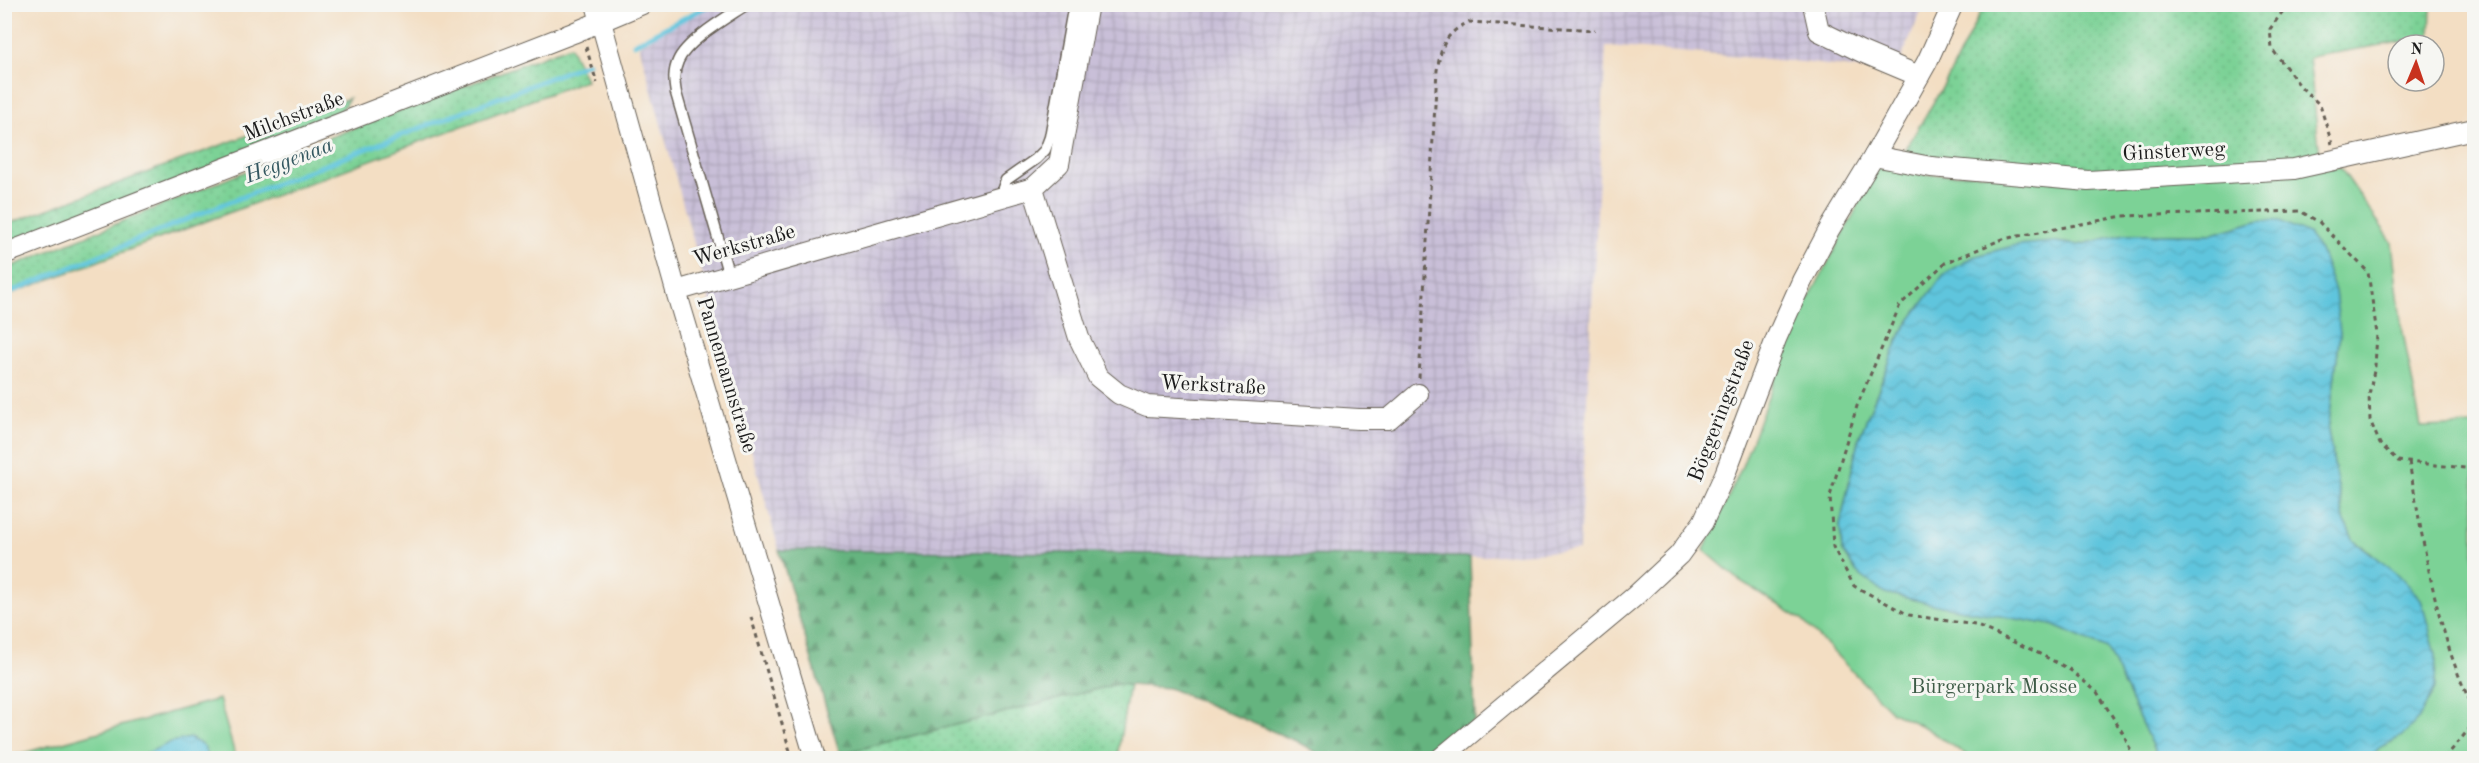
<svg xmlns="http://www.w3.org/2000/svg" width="2479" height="763" font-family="'Old Standard TT',serif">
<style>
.industrial{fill:url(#industrial-grid)}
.grass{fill:url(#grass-dots);stroke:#4c7759;stroke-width:1.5}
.forest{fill:url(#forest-firs);stroke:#40684e;stroke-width:1.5}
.green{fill:#7cd296;stroke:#4c7759;stroke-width:1.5}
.water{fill:url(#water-waves);stroke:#3e707c;stroke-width:1.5}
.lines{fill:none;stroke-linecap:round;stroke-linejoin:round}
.stream{stroke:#5fc5dd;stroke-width:5}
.lane-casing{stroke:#676056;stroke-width:13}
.street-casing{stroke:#676056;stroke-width:22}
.path{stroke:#676056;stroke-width:3;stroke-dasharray:4.5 4.5;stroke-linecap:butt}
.lane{stroke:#fff;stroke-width:10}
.street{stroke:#fff;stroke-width:20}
.labels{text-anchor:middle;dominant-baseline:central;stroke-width:6;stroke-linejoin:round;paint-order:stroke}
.street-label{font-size:21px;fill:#1c1c1c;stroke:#f6f6f2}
.park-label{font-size:21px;fill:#3e5c47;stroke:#f6f6f2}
.water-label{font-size:22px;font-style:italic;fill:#335760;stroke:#f6f6f2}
</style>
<defs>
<pattern id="industrial-grid" width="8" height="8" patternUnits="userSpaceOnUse" patternTransform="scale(1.5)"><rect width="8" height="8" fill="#c9bfd8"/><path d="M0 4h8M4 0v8" fill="none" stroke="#aca4b9"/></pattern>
<pattern id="grass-dots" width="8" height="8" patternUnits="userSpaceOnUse" patternTransform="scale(1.5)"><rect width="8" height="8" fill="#7cd296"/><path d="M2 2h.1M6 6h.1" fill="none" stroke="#6bb481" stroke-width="1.8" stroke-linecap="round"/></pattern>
<pattern id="forest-firs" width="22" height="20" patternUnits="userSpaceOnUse" patternTransform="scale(1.5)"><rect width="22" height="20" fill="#65b47f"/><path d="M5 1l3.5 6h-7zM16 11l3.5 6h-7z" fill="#529267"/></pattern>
<pattern id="water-waves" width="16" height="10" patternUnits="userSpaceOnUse" patternTransform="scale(1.5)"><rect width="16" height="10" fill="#5fc5dd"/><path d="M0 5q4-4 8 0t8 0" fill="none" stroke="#52a9bd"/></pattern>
</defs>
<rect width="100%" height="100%" fill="#f6f6f2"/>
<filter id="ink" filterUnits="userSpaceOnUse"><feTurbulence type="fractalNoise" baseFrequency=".0167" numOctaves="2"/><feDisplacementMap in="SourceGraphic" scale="12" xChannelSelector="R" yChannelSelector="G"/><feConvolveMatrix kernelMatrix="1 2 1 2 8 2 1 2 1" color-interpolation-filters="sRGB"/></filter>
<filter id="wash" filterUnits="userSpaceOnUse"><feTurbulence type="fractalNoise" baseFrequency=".008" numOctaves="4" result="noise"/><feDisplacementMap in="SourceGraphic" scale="24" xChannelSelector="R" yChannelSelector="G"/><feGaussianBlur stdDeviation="1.35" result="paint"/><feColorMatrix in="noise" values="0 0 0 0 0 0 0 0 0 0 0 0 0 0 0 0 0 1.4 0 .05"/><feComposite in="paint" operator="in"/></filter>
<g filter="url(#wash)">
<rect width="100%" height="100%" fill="#f3dec3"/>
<path class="industrial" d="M711,4L1924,5L1895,73L1802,62L1606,46L1579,550L1470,557L779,550L639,45Z"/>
<g class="grass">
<path d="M1984,5H2431L2430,37L2309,57L2320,156L2267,163L2114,173L1968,163L1904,152L1948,78Z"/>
<path d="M570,46L586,80L5,296V269L328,138Z"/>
<path d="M349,98L337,117L5,250V225Z"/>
<path d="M1117,684L1129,685L1117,758H841L840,754Z"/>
</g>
<path class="forest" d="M779,550L1470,557L1475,721L1426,758H1326L1296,741L1169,688L1117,684L840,754Z"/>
<g class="green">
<path d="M2340,167L2392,242L2401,322L2421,427L2474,425V758H2370L2379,748L2402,736L2372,553L2354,541L2344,520L2328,431L2340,333L2260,220L2213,234H2125L2079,245L2055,242L1944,275L1901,333L1858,441L1840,526L1842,550L1857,573L1986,613L2052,625L2107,649L2158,758H1971L1924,727L1892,712L1802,620L1739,580L1704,550L1741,469L1797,321L1878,168L1927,175Z"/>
<path d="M219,699L236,758H5Z"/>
</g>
<g class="water">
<path d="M2260,220L2280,221L2308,234L2320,250L2335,291L2340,333L2328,431L2344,520L2354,541L2399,575L2421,599L2436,654L2435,688L2419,718L2402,736L2379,748L2370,758H2158L2107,649L2052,625L1941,606L1885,593L1857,573L1842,550L1840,526L1858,441L1901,333L1943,275L1973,257L2016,245L2055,242L2079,245L2125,234H2213Z"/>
<path d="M190,738L204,746L208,758H143L145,754L171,742Z"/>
</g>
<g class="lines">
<g class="stream">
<path d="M634,44L711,4"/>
<path d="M4,295L219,206L588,63"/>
</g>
</g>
</g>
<g filter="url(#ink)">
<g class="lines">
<defs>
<g id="lane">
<path d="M1004,196L1003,188L1006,180L1036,159L1045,150L1050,137L1074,4"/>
<path d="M729,276L676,93C674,82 673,72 678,61C687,40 728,17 747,4"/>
</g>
<g id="street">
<path d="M596,4L676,291L815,758"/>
<path d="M1088,4L1059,164L1033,188L1079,338L1098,377L1119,394L1147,406L1359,419H1389L1418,394"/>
<path d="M1813,4L1819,31L1862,52L1919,76"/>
<path d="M1874,156L1931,167L2088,181L2294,169L2474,129"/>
<path d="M4,254L573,33L642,4"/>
<path d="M676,291L1033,188"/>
<path d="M1441,758L1634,597L1679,555L1703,522L1725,474L1776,339L1802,281L1829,230L1874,156L1927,62L1953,4"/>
</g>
</defs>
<use href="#lane" class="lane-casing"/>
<use href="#street" class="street-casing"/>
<g class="path">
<path d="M2288,4L2270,29L2272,49L2301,87L2320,105L2332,144"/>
<path d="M586,47L597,83"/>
<path d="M1419,378L1437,70C1442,45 1444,34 1469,22L1595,30"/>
<path d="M2409,462C2423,540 2437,639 2474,709"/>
<path d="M751,617L792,758"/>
<path d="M2134,758L2124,735L2097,692L2069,669L2032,650L1975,625L1909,615L1854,586L1833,547L1830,496L1857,406L1900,305L1945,263L2003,239L2123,216L2300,211L2319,222L2368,272L2377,334L2375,366L2369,395L2370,420L2380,444L2398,461L2474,469"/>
<path d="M2445,758L2474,723"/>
</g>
<use href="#lane" class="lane"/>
<use href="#street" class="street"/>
</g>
</g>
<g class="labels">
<g class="street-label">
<text transform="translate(294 117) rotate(-21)">Milchstraße</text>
<text transform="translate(2174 152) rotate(-3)">Ginsterweg</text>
<text transform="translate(744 246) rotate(-16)">Werkstraße</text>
<text transform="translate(726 375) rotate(73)">Pannemannstraße</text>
<text transform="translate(1213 386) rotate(3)">Werkstraße</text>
<text transform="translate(1722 411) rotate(-69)">Böggeringstraße</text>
</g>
<g class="park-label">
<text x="1994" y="687">Bürgerpark Mosse</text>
</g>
<g class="water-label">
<text transform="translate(289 161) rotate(-21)">Heggenaa</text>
</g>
</g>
<rect width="2479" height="763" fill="none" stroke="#f6f6f2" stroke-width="24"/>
<g transform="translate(2416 63) rotate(2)"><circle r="28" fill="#f6f6f2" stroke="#9f9f9c" stroke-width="1.5"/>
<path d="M0-4.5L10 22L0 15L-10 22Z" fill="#c8321e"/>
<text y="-9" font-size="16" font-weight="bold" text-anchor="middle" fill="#1c1c1c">N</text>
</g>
</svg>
